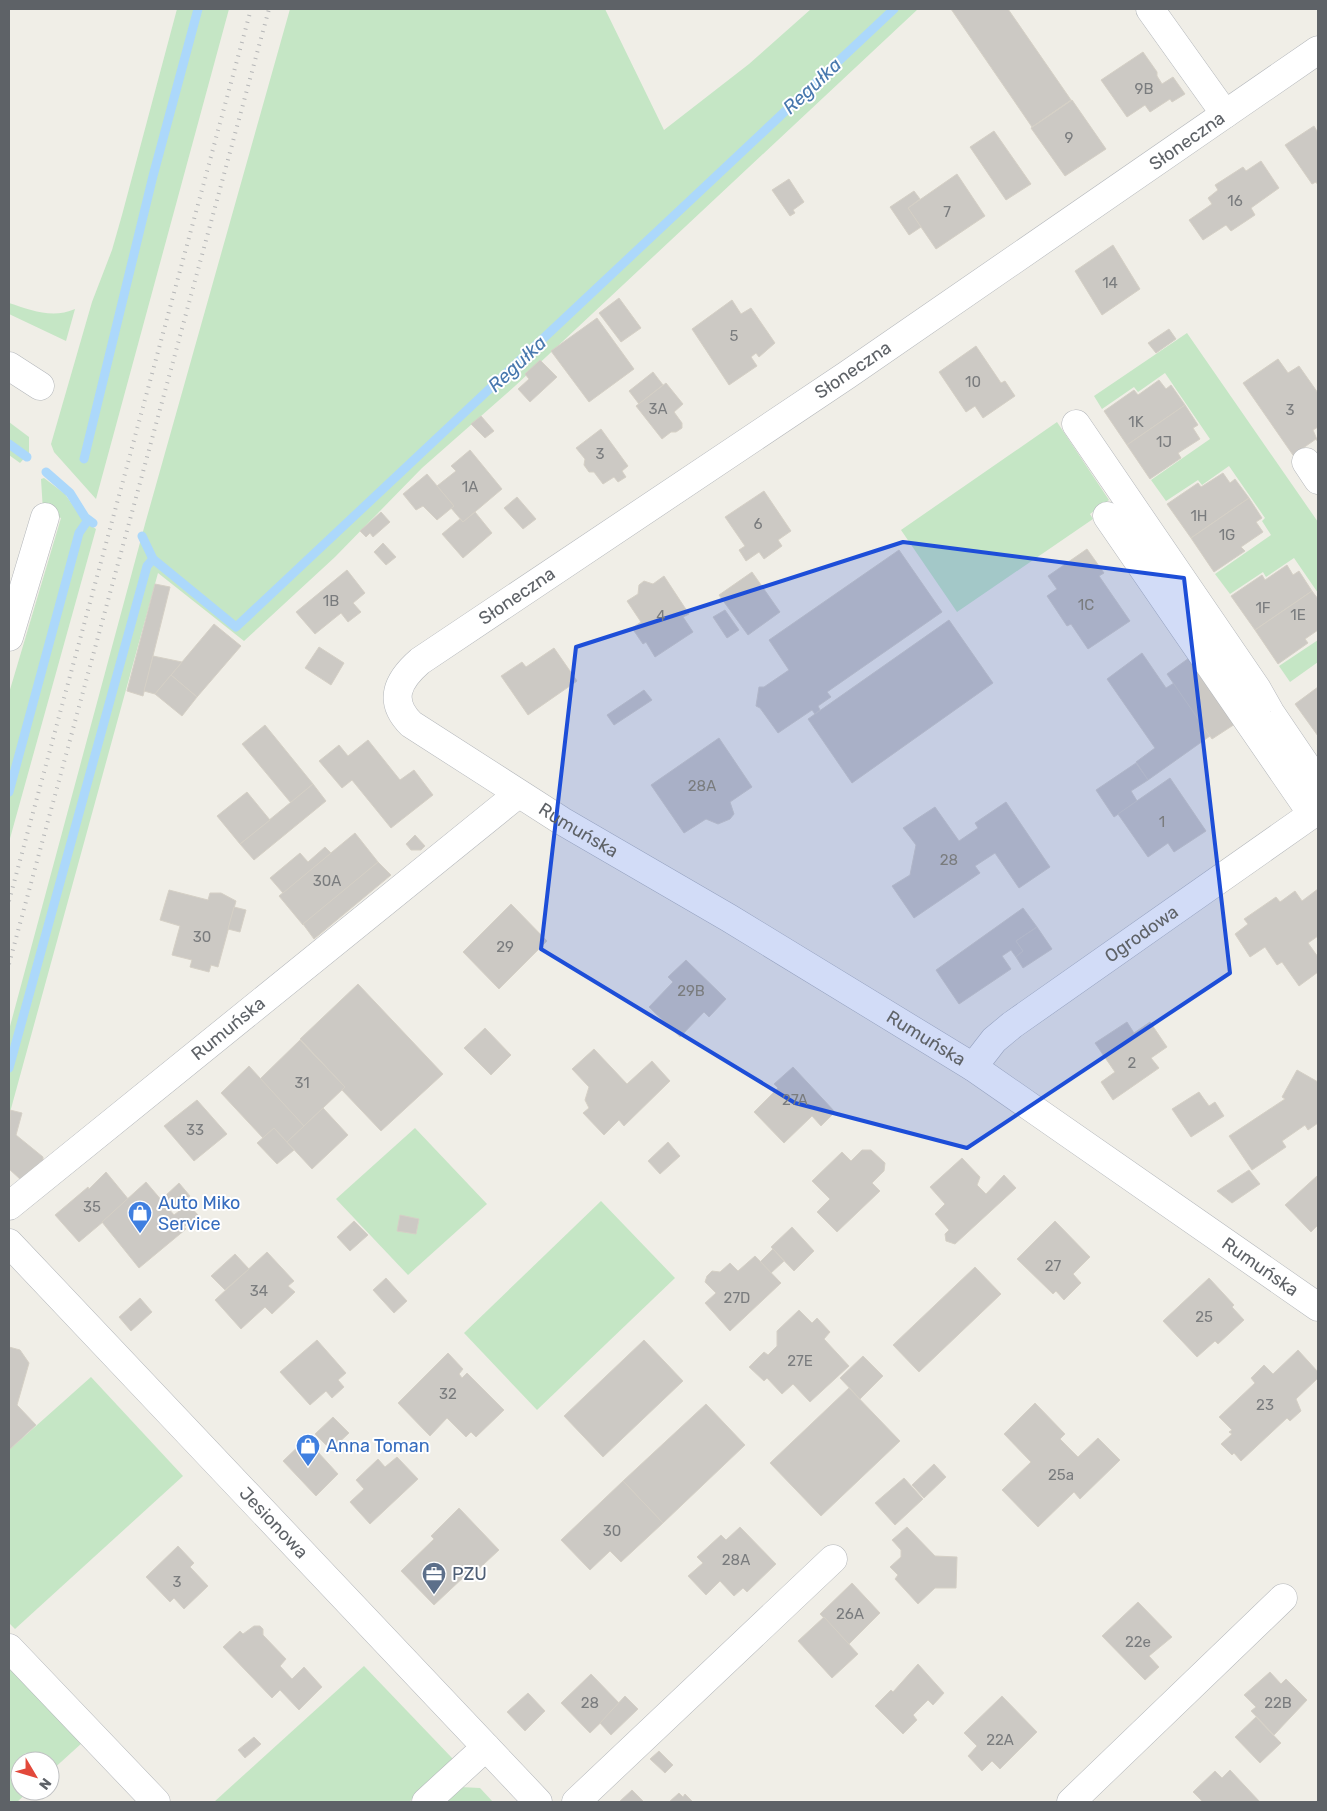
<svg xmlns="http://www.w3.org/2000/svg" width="1327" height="1811" font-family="Rubik,sans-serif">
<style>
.green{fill:#c5e6c5}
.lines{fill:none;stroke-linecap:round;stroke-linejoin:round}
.stream{stroke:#acd8fb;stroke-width:9}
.building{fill:#ccc9c4;stroke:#d5d0c6}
.minor-casing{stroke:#b4b7bb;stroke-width:29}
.minor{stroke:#fff;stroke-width:28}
.rail{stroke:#b5b6b7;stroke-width:4;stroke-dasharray:1 6;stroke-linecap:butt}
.marked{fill:#1d4ed8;fill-opacity:0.2;stroke:#1d4ed8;stroke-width:4;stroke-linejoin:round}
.labels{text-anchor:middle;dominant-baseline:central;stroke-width:4;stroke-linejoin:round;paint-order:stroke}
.number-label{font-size:15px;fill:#7a7c7e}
.street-label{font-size:18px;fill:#5e6267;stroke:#fff}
.shop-label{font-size:18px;fill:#366cbe;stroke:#fff;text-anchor:start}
.service-label{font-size:18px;fill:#4e5e75;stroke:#fff;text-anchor:start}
.water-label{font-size:19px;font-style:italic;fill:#4878ae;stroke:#fff}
</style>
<rect width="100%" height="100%" fill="#f0eee7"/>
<g class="green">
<path d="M177,9H229L96,499L54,452L51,444L92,302L112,250L122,215Z"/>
<path d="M290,9H605L664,130L749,64L811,9H918L515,386L422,468L335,557L244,641L158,573L9,1116V1030L145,524Z"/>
<path d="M9,303C31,310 52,319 75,309L66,341L9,314Z"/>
<path d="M1187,333L1318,522V593L1294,558L1266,577L1263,572L1230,594L1215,574L1271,535L1262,521L1265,518L1229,466L1202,485L1198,480L1166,501L1151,480L1210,439L1165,373L1138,392L1134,387L1102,409L1094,396Z"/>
<path d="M9,422L29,437V453L20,463L9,455Z"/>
<path d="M1057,422L1109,500L1090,514L1093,519L957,612L901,530Z"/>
<path d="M44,478L65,494L83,520L96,529L9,842V693L61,518L43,511L41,479Z"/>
<path d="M1318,640V662L1290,682L1279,666Z"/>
<path d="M415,1128L487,1204L408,1275L336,1199Z"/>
<path d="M601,1201L675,1278L537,1410L464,1333Z"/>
<path d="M91,1377L183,1476L15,1629L9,1623V1450Z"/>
<path d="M9,1664L83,1742L50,1772V1761H20V1791H29L17,1802H9Z"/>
<path d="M364,1666L453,1759L448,1766L409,1802H214Z"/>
<path d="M460,1787L480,1788L493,1802H444Z"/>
</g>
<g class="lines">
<g class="stream">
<path d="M9,444L27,457"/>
<path d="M84,459L153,176L198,9"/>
<path d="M46,472L70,493L85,517L93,523"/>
<path d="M142,536L153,559L236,627L894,9"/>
<path d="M9,792L79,533L88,520"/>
<path d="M9,1068L147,566L153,559"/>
</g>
</g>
<g class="building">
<path d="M951,9H1008L1071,100L1032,127Z"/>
<path d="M1143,52L1157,72V76L1162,84L1173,77L1185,94L1172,102L1170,99L1150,112L1145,105L1127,117L1101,80Z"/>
<path d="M1072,100L1106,149L1065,176L1031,128Z"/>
<path d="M1314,126L1318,133V185L1316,182L1312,184L1285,145Z"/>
<path d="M994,131L1031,184L1006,200L970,147Z"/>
<path d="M1261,161L1279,188L1251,208L1255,215L1231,231L1226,225L1203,240L1189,220L1212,204L1208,198L1218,190L1215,185L1243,167L1246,171Z"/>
<path d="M957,174L985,216L936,249L908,208Z"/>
<path d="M789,179L804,202L793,210L795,213L790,216L772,190Z"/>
<path d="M914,191L920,199L908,208L921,227L909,235L890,207Z"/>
<path d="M1113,245L1140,289L1102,315L1075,271Z"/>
<path d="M619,298L641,328L621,342L599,313Z"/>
<path d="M732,300L741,314L751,308L775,343L759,357L756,353L751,357L757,366L729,385L692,329Z"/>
<path d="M597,318L634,369L589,402L551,351Z"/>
<path d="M1169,329L1176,339L1156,353L1148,343Z"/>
<path d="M976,346L1001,383L1005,381L1015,396L983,418L975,406L966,412L939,372Z"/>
<path d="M1278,359L1288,373L1299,366L1318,393V427L1313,430L1318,442L1316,439L1296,453L1298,456L1295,458L1243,383Z"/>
<path d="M540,360L557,377L530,402L518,389L529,379L525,374Z"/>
<path d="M653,372L663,385L639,404L629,391Z"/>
<path d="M1159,380L1166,389L1171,385L1185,405L1127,445L1104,411L1134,390L1138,395Z"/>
<path d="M666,383L683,404L674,412L682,423V428L676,432H671L662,439L636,406Z"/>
<path d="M1185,405L1198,425L1193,428L1200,439L1178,453L1181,458L1150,479L1127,445Z"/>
<path d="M481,416L494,431L485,438L471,424Z"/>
<path d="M601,429L628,466L622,471L626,477L618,482L614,477L603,484L594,472H589L584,465L585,459L576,448Z"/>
<path d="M470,450L502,489L463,522L451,508L454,506L437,486L456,471L451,466Z"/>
<path d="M1223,473L1230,483L1235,479L1249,498L1191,538L1167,504L1198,483L1201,487Z"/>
<path d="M427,474L454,506L437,520L423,506L416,510L403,494Z"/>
<path d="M764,491L791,531L778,540L782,546L764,559L759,552L746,561L739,550L745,546L725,517Z"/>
<path d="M517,497L536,519L523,529L504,508Z"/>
<path d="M1249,498L1262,518L1256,522L1263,532L1241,547L1245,551L1214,572L1191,538Z"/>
<path d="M381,512L390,522L373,537L370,533L366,537L360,531Z"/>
<path d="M475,512L492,533L463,558L442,534L460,519L463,522Z"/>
<path d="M383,543L396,557L386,565L374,552Z"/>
<path d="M1087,549L1104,573L1099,576L1130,621L1088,649L1071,624L1067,626L1047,596L1057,589L1048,576Z"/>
<path d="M899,550L942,612L827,692L831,697L818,706L820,710L815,714L812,710L778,733L760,708L756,706L759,687H764L789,670L769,640Z"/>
<path d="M1287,565L1293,575L1299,571L1312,591L1255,630L1231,596L1262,575L1265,580Z"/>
<path d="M347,570L365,593L353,603L361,612L348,622L341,613L315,634L296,612Z"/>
<path d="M752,572L780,612L748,635L719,595Z"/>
<path d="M664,576L689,614L683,617L693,632L655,657L646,642L643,644L632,628L641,622L627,601L638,594L639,585L644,581L653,584Z"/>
<path d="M155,584L170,587L143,696L127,691Z"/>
<path d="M1312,591L1318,599V630L1305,639L1308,643L1278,664L1255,630Z"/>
<path d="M725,610L739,630L727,638L713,617Z"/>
<path d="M949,620L993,683L852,783L808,719Z"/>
<path d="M214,624L241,646L197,697L171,675Z"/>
<path d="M319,647L344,663L331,685L305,668Z"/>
<path d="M554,648L577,681L528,715L501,676L522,662L526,667Z"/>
<path d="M1142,653L1166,688L1174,683L1210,736L1148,780L1136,762L1155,748L1107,679Z"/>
<path d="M153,656L182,662L155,694L144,691Z"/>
<path d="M1189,658L1235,724L1212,739L1167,674Z"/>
<path d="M171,675L197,697L182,716L155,694Z"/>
<path d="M1318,687V736L1295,704Z"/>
<path d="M644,690L652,700L614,725L607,715Z"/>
<path d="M265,725L313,784L291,803L242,744Z"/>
<path d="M719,738L752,787L730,802L734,814L730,819L718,824L706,819L684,833L651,785Z"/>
<path d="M368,740L400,780L414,770L433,795L391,828L352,780L342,788L319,761L339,745L348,756Z"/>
<path d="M1136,763L1148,780L1131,791L1137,801L1114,817L1096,790Z"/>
<path d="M1170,778L1206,831L1174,852L1168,843L1148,857L1118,814Z"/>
<path d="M313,784L326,801L254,860L240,844Z"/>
<path d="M247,792L270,820L240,844L217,816Z"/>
<path d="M1006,802L1050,867L1019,888L995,853L975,866L980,873L914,918L892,886L910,875L916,845L903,828L935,807L959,841L978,828L975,823Z"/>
<path d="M355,833L378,862L303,925L279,896Z"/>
<path d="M415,835L425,846L421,850H411L406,844Z"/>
<path d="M325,847L331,853L283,893L270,878L300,853L308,862Z"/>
<path d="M378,862L391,875L314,939L303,924Z"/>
<path d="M1318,889V936L1308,943L1318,957V972L1299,986L1282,962L1277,965L1265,947L1250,957L1235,934L1248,924L1244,919L1276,897L1280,902L1295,891L1302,901Z"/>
<path d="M169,890L208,900L210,893H221L236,901L218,967L211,965L209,972L190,967L192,960L172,955L180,926L160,920Z"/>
<path d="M511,904L547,941L499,989L463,952Z"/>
<path d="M234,907L246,910L240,932L228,929Z"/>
<path d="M1023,908L1037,927L1016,941L1023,951L1016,957L1011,950L1002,956L1011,969L959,1004L936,970Z"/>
<path d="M1037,927L1052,949L1023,968L1016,957L1023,951L1016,941Z"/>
<path d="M686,960L726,999L709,1017L704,1012L680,1037L649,1007L673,982L668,977Z"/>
<path d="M358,984L443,1074L381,1131L342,1090L345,1087L300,1039Z"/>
<path d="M1127,1022L1134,1033L1150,1022L1167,1047L1151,1058L1159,1068L1113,1100L1101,1082L1115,1072L1095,1043Z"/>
<path d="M485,1028L511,1055L491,1075L464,1048Z"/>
<path d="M300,1040L345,1087L304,1126L260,1079Z"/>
<path d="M594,1049L627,1084L652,1061L670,1081L624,1126L619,1120L604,1135L583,1113L589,1108L585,1100L589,1087L572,1069Z"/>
<path d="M249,1066L304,1126L287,1142L274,1128L263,1138L221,1093Z"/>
<path d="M793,1067L835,1112L821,1126L812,1116L784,1143L754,1112L778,1088L774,1084Z"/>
<path d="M1297,1070L1318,1082V1123L1308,1130L1305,1125L1282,1141L1286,1147L1252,1170L1229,1136L1285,1099L1282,1097Z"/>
<path d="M1199,1092L1209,1106L1215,1102L1224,1116L1191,1137L1172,1109Z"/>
<path d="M197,1100L227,1134L194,1161L164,1126Z"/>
<path d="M323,1108L348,1135L312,1169L287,1142Z"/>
<path d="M10,1110L22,1113L16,1135L43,1157V1160L20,1179L9,1169Z"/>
<path d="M274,1128L294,1150L277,1164L257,1143Z"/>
<path d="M668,1142L680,1156L660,1174L648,1161Z"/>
<path d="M862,1150H871L885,1163L884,1171L872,1183L880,1191L837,1232L817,1212L830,1199L812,1181L842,1152L851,1161Z"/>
<path d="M962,1158L980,1177L977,1185L986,1194L1004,1175L1016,1188L955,1244L946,1241L945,1234L949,1230L935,1214L945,1204L930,1187Z"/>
<path d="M1249,1170L1260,1184L1232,1203L1217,1191Z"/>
<path d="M106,1172L129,1200L79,1242L55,1215L88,1187L89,1189Z"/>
<path d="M1317,1176L1318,1225L1311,1232L1285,1205Z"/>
<path d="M146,1182L174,1215L188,1204L198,1215L184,1227L186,1229L139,1268L102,1222Z"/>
<path d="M179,1183L190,1196L174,1210L164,1197Z"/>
<path d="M400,1215L419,1219L416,1234L397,1231Z"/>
<path d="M354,1221L368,1235L350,1251L337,1237Z"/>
<path d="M1055,1221L1090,1257L1073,1274L1081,1283L1064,1300L1056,1291L1053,1294L1017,1259Z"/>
<path d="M792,1227L814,1251L794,1271L771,1247Z"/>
<path d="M773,1249L784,1261L771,1273L760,1262Z"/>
<path d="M267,1252L294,1281L288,1286L295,1292L272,1314L265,1307L241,1329L215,1300Z"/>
<path d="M235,1254L249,1269L225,1290L211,1276Z"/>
<path d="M755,1256L781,1283L730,1331L705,1303L716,1293L705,1282L707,1276L712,1271L720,1272L730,1263L738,1271Z"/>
<path d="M975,1267L1001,1294L919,1372L893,1345Z"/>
<path d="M386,1278L407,1301L394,1313L373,1290Z"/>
<path d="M1209,1278L1234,1305L1232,1307L1244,1320L1218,1344L1215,1341L1197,1357L1163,1321Z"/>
<path d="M140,1298L152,1312L131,1331L119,1317Z"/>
<path d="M799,1310L812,1323L817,1318L830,1332L824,1339L849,1366L810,1402L793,1384L782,1394L767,1378L764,1381L749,1367L764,1352L768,1355L777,1346V1331Z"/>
<path d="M317,1340L346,1373L338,1380L344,1387L332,1398L326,1391L310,1405L280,1372Z"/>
<path d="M644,1340L683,1381L603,1457L564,1416Z"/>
<path d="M9,1347L20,1350L29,1363L17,1405L36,1425L9,1450Z"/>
<path d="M1298,1350L1318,1372V1378L1296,1399L1301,1411L1290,1421L1287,1418L1241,1461L1234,1453L1232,1455L1221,1444L1232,1434L1229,1432L1232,1430L1219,1417L1255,1383L1251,1378L1264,1365L1273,1374Z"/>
<path d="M448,1353L463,1369L459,1374L462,1378L467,1373L504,1410L476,1437L471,1432L466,1437L447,1418L430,1436L398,1403Z"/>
<path d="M863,1356L883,1376L860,1399L840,1378Z"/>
<path d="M849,1388L900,1441L821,1516L770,1463Z"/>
<path d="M1035,1403L1065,1434L1060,1439L1078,1457L1098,1438L1120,1460L1080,1499L1074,1492L1038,1527L1002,1490L1031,1462L1004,1434Z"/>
<path d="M706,1404L745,1445L663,1523L623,1481Z"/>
<path d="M333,1417L349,1433L331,1450L315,1434Z"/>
<path d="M306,1439L338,1474L316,1496L283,1461Z"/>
<path d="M397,1457L418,1479L370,1524L350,1502L364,1489L356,1480L378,1459L385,1467Z"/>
<path d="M934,1464L946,1477L924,1498L912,1485Z"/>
<path d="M904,1478L923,1499L895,1525L875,1503Z"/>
<path d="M623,1481L663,1523L621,1562L610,1551L590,1570L561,1540Z"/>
<path d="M459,1508L499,1550L470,1577L467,1574L434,1605L401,1571L434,1539L431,1536Z"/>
<path d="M740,1527L776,1564L747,1592L743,1588L734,1596L720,1581L706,1595L688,1576L703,1563L697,1557L721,1535L726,1540Z"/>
<path d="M907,1527L935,1556L957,1557L956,1588H935L918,1604L895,1579L898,1575L890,1567L901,1557V1550L892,1540Z"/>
<path d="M178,1546L194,1563L190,1567L208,1586L184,1609L174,1598L170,1602L146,1577Z"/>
<path d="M852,1583L880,1613L849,1644L820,1614Z"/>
<path d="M1138,1602L1172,1637L1149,1656L1159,1667L1145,1680L1102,1636Z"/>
<path d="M824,1617L858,1654L832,1678L798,1641Z"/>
<path d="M254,1626H260L263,1629V1635L286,1659L280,1666L292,1679L304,1667L322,1687L299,1710L280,1690L272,1698L223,1647L240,1631L243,1634Z"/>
<path d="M918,1664L944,1693L933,1705L928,1700L913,1715L917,1720L903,1734L875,1706L891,1690L893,1692Z"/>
<path d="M1270,1672L1281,1684L1286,1679L1307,1700L1274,1735L1251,1711L1256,1707L1244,1695Z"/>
<path d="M591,1674L620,1704L590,1733L561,1703Z"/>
<path d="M528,1693L545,1711L525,1731L507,1712Z"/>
<path d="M625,1696L638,1709L611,1735L600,1723Z"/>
<path d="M1002,1696L1037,1732L1000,1769L992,1761L982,1771L968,1756L977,1746L964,1733Z"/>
<path d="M1256,1717L1281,1743L1260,1763L1235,1737Z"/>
<path d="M254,1737L261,1744L245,1758L238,1750Z"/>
<path d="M659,1751L673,1765L665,1773L650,1759Z"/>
<path d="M1230,1770L1260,1802H1203L1193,1792L1215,1771L1222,1778Z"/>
<path d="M632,1790L644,1802H619Z"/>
<path d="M679,1793L683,1797L685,1794L693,1802H669Z"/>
</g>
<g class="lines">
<defs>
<g id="minor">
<path d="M1150,9L1225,114"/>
<path id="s1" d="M1318,50L847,375L420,661C397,681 388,701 411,724L562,821L729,918L973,1067L1318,1307"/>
<path d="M9,366L40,386"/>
<path d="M1076,424L1257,689L1270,712L1318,783"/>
<path d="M1306,462L1318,480"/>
<path d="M1107,516L1312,814"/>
<path d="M9,637L45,517"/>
<path id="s2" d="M973,1067L994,1040L1012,1025L1318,810"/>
<path id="s3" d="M9,1206L518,794"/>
<path id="s4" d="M9,1243L538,1802"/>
<path d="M9,1648L156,1802"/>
<path d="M426,1802L486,1747"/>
<path d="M576,1802L833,1559"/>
<path d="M1071,1802L1283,1598"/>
</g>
</defs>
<use href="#minor" class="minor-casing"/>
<use href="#minor" class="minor"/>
<g class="rail">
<path d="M9,901L251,9"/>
<path d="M9,964L269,9"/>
</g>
</g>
<path class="marked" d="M903,542L1184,578L1230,973L967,1148L795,1103L541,949L576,647Z"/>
<defs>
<symbol id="shop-pin" viewBox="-11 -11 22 30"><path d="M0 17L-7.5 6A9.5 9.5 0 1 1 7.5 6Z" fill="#3f7fe0" stroke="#fff"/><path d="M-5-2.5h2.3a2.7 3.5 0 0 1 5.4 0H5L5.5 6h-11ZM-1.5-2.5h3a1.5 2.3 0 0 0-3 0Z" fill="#fff"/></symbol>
<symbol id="office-pin" viewBox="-11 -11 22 30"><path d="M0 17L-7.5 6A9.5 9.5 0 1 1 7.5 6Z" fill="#5c6f8a" stroke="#fff"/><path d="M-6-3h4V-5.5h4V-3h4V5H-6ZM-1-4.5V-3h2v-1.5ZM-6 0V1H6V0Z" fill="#fff"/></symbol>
</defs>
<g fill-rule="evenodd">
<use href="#shop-pin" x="126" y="1199" width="28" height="38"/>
<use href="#shop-pin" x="294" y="1432" width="28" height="38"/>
<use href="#office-pin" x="420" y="1560" width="28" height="38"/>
</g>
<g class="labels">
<g class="number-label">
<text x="1144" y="89">9B</text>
<text x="1069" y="138">9</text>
<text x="1235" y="201">16</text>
<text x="947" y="212">7</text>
<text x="1110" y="283">14</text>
<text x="734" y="336">5</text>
<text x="973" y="382">10</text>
<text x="658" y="409">3A</text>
<text x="1290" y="410">3</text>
<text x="1136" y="422">1K</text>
<text x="1164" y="442">1J</text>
<text x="600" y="454">3</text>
<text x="470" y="487">1A</text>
<text x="1199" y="516">1H</text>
<text x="758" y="524">6</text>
<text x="1227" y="535">1G</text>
<text x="331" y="601">1B</text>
<text x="1086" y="605">1C</text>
<text x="1263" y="608">1F</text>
<text x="1298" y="615">1E</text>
<text x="661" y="616">4</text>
<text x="702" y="786">28A</text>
<text x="1162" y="822">1</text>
<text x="949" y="860">28</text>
<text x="327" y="881">30A</text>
<text x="202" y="937">30</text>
<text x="505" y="947">29</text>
<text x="691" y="991">29B</text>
<text x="1132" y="1063">2</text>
<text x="302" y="1083">31</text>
<text x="795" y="1100">27A</text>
<text x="195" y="1130">33</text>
<text x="92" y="1207">35</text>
<text x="1053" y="1266">27</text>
<text x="259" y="1291">34</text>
<text x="737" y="1298">27D</text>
<text x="1204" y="1317">25</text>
<text x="800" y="1361">27E</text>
<text x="448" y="1394">32</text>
<text x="1265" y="1405">23</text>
<text x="1061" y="1475">25a</text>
<text x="612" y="1531">30</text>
<text x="736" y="1560">28A</text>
<text x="177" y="1582">3</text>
<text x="850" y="1614">26A</text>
<text x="1138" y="1642">22e</text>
<text x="590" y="1703">28</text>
<text x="1278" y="1703">22B</text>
<text x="1000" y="1740">22A</text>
</g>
<g class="street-label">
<text transform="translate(1187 141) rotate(-35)">Słoneczna</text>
<text transform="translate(853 370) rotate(-34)">Słoneczna</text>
<text transform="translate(517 596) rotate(-34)">Słoneczna</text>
<text stroke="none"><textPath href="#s1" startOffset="1359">Rumuńska</textPath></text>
<text stroke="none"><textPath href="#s2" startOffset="216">Ogrodowa</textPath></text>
<text stroke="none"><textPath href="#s3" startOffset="282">Rumuńska</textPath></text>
<text stroke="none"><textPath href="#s1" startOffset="1764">Rumuńska</textPath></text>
<text stroke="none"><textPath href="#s1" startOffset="2169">Rumuńska</textPath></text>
<text stroke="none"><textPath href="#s4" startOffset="385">Jesionowa</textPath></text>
</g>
<g class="shop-label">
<text x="158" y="1203">Auto Miko<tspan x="158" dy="21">Service</tspan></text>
<text x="326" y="1446">Anna Toman</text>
</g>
<g class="service-label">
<text x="452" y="1574">PZU</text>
</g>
<g class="water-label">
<text transform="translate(812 86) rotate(-43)">Regułka</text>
<text transform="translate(517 364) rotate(-43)">Regułka</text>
</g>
</g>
<rect width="1327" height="1811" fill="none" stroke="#5e6267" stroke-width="20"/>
<g transform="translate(35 1776) rotate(128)"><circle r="24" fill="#ffffff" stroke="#bfc0c2"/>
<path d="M0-4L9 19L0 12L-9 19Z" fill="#e2493b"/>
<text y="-8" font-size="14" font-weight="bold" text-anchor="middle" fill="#5e6267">N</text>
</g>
</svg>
